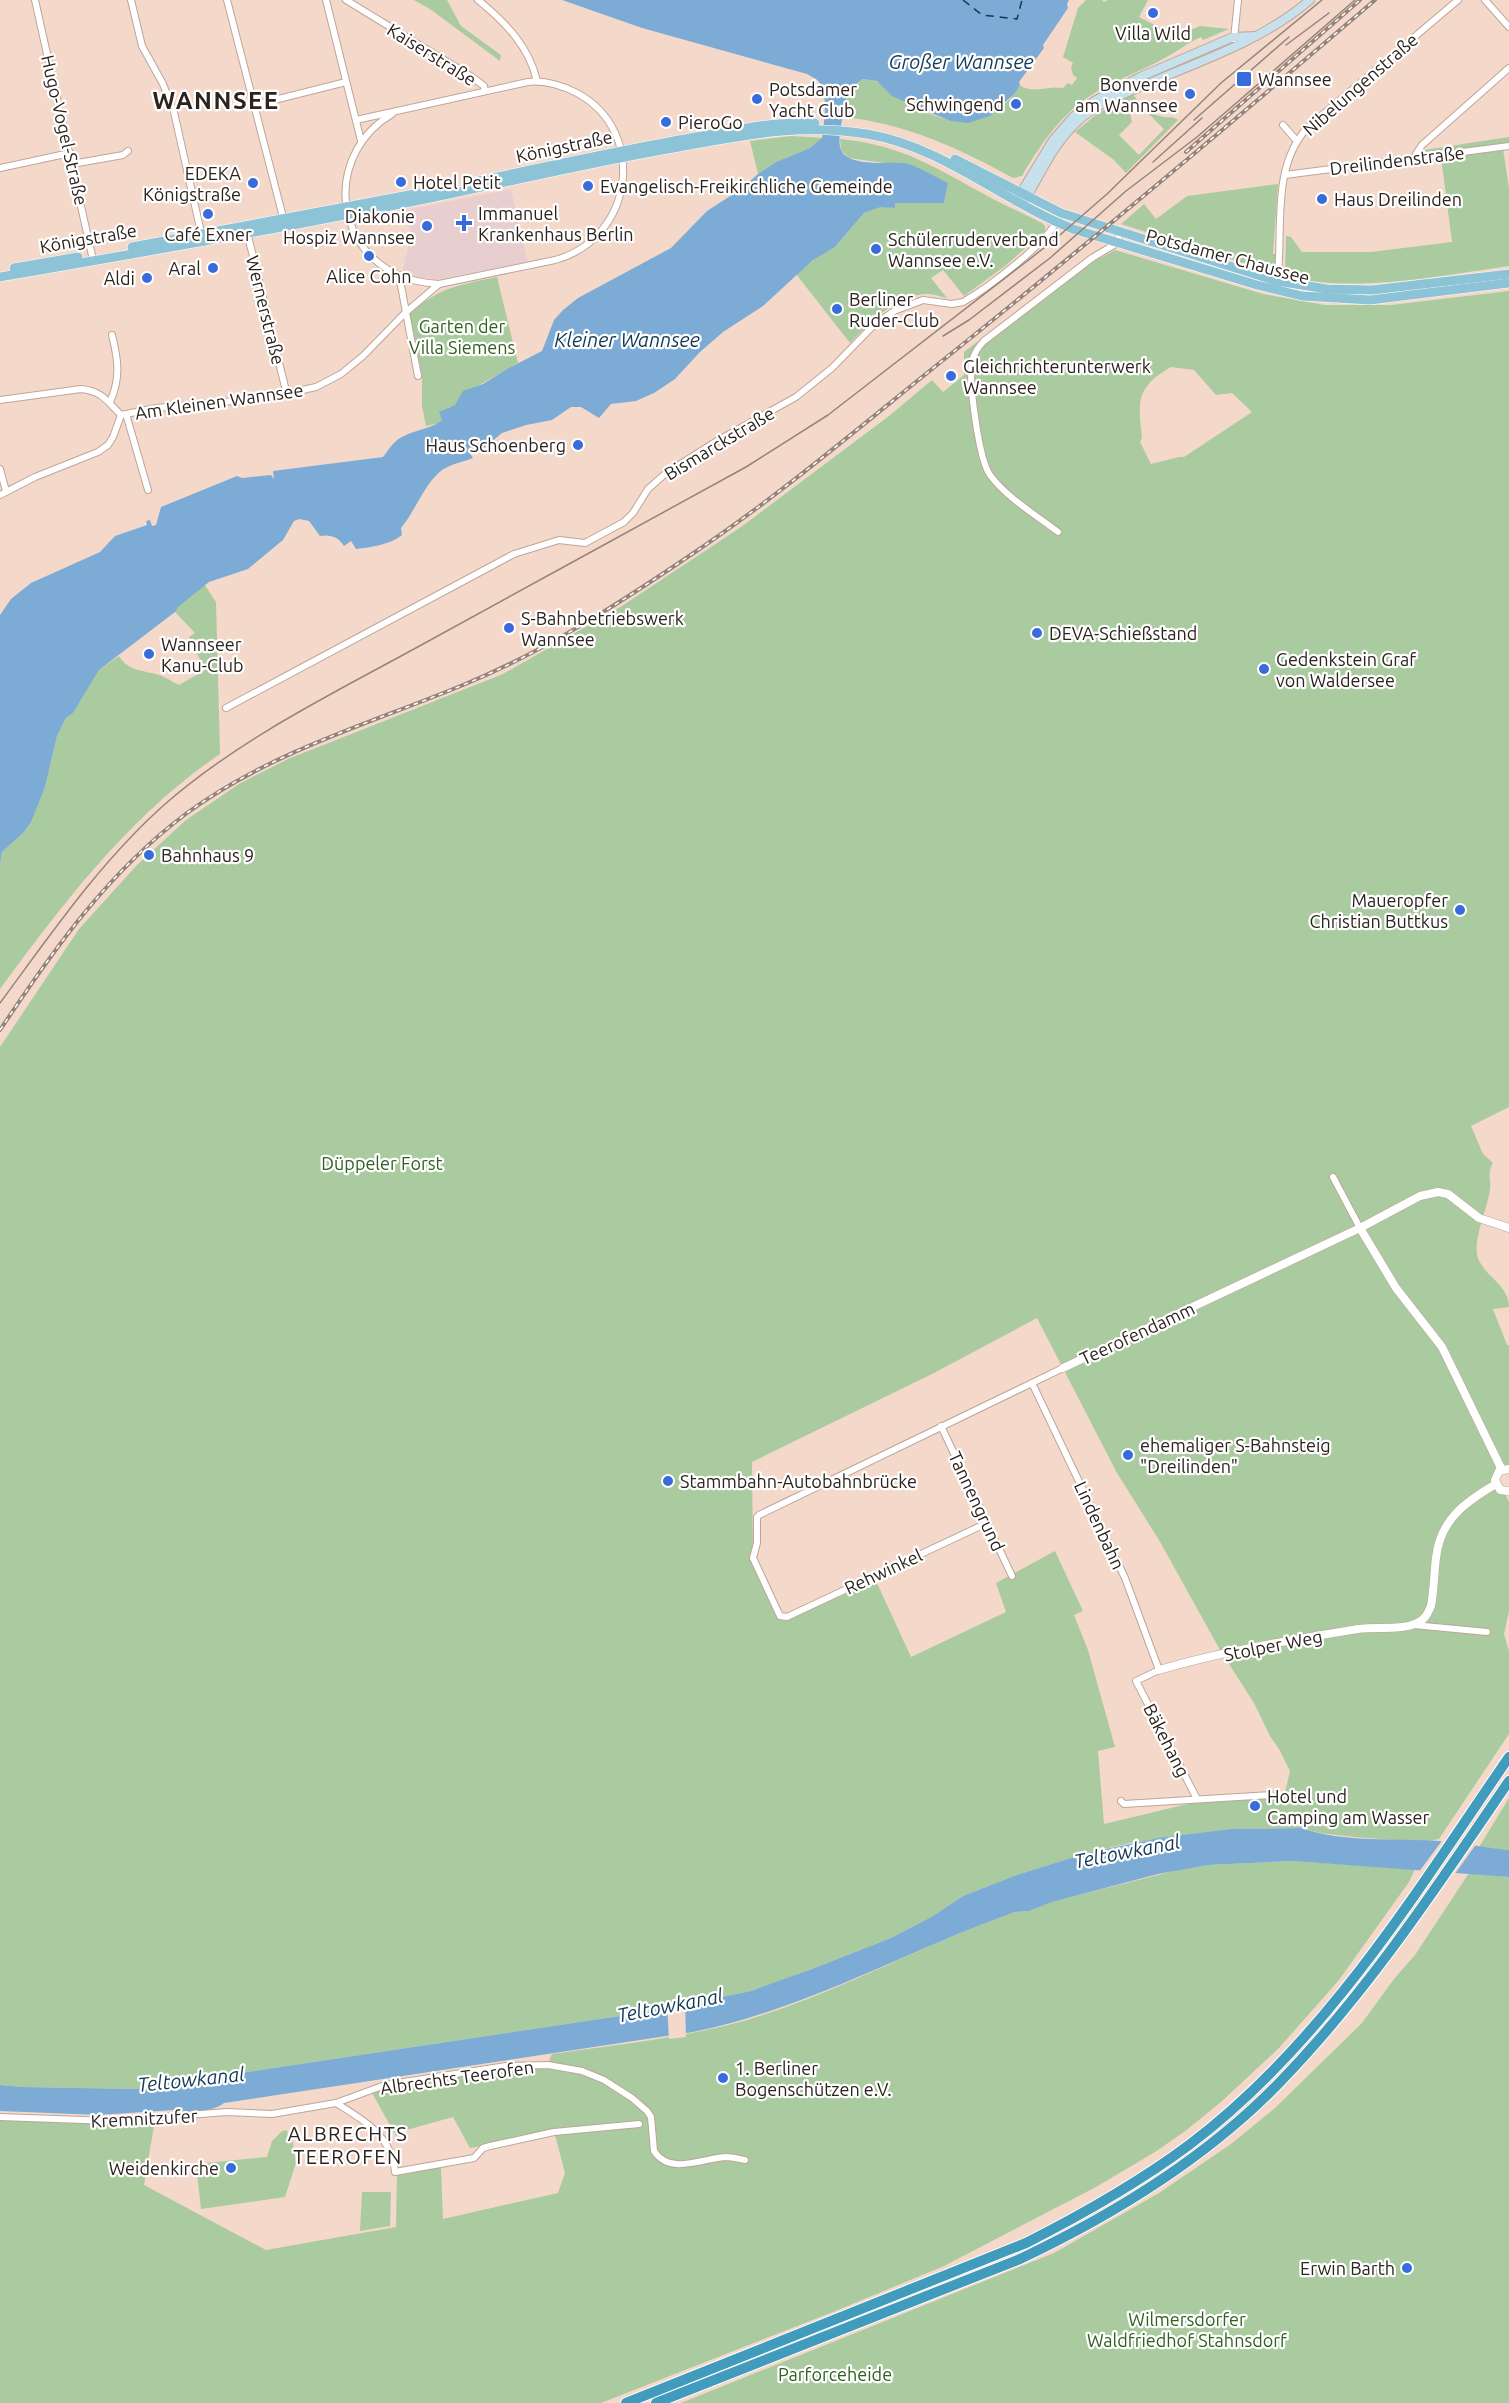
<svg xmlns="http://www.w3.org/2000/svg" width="1509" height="2403" font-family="Ubuntu,sans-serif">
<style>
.medical{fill:#e9cecf}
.green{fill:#a9cb9f;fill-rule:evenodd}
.water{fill:#7cacd6}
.pier{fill:#f4d9cb}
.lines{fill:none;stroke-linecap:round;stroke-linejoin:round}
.ferry{stroke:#143956;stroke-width:1.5;stroke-dasharray:8 6;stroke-linecap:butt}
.minor-casing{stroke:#bfa598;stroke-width:8}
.tertiary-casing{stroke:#bfa598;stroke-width:9}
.secondary-casing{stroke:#bfa598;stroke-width:10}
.primary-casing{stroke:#fff;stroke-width:10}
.motorway-casing{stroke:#fff;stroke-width:12}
.minor{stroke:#fff;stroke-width:6}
.tertiary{stroke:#fff;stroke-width:8}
.secondary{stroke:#c6e1eb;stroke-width:8}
.primary{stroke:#8cc3d7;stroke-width:9}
.motorway{stroke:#409bbc;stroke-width:10}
.tram{stroke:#968379;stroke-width:1.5}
.rail-casing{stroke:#968379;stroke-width:4}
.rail{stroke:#fff;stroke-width:1.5;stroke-dasharray:4.5;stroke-linecap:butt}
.poi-dot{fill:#386bdb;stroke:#fff;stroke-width:2}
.labels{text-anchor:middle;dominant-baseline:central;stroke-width:4.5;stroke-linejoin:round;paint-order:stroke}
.poi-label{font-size:18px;fill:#2d231e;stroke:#fff;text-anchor:start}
.street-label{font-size:18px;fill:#2d231e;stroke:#fff}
.park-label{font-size:18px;fill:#316120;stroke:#fff}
.water-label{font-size:20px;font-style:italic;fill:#143956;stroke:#fff}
.neighbourhood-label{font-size:20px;letter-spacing:1.5px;fill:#2d231e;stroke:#fff}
.district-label{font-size:24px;font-weight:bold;letter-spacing:1.5px;fill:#2d231e;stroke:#fff}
</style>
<rect width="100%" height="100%" fill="#f4d9cb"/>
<path class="medical" d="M511,189L528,262L438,279L421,278L402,273L411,235L406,210Z"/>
<g class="green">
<path d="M414,0H447L461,26L501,55L500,61L430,9Z"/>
<path d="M1086,0H1102L1104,2L1108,0H1148L1139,17L1176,36L1200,26L1229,29L1203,40L1201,37C1187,43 1175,53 1161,60C1137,73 1110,82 1087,98C1059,117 1039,147 1022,176L1013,178C959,148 904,123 842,117C843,103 849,85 863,79C874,80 880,81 888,90C890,92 891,95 894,96C942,123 984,140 1020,85C1032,95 1048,85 1063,88L1068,83L1072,85L1077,78L1073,75L1071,67L1073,63L1063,57L1078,8Z"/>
<path d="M1133,94C1141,107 1149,114 1164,117C1171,118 1172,116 1178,120L1126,173L1114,160L1075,132L1098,113ZM1134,105L1151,116L1164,129L1139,155L1119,135L1132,122L1129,109Z"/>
<path d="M791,136L823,138L810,148L776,162L758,174L750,141Z"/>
<path d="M1509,137V143L1427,153L1424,150Z"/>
<path d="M840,139C903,145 938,169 991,198C1008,207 1025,214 1042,223L1045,226V231L1005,266L964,296L943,270L931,278L947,298C941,297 935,294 929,294C898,293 869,323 850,343L796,274L818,256L835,247L864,213L880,206L895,208V203H944L948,183L891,164L849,158L841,150Z"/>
<path d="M1503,149L1509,188V266C1445,275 1346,295 1285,275L1286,236L1291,237L1302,252H1371L1452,242L1441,157Z"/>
<path d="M1278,184L1273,254H1276L1275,273L1121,224L1144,204L1156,219L1187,196Z"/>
<path d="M1115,250L1263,294L1325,305H1391L1509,291V1107L1471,1126L1483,1154L1493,1163C1487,1173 1491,1178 1490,1189C1488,1208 1472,1241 1478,1258C1485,1277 1509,1285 1509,1307L1493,1309L1507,1345H1509V1466L1501,1463L1491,1484L1495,1490L1505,1494L1509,1502V1611L1504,1634L1509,1651V1734L1439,1839L1422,1842L1354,1837L1321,1833L1301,1828L1231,1829L1130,1843L1087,1853L1014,1876L963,1896L933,1916L891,1938L775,1983L751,1991L653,2011L135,2089L23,2087L0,2085V1047L79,929L137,865L186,820L239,784L288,759L503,674L622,606L741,527L889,416L932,380L943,392L964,375V352L1096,251L1091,263ZM1171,367L1194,370L1216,395L1232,393L1252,412L1184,457H1179L1151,464L1140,442L1142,438C1138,401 1136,387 1171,367ZM1037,1318L1117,1473L1159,1540L1220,1650L1254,1703L1270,1736L1279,1749L1290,1771L1284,1797L1196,1802L1104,1824L1098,1751L1115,1747L1088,1650L1074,1615L1083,1611L1055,1551L996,1583L1006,1612L911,1657L876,1581L783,1621L777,1617L753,1558L752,1462L934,1373Z"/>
<path d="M497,277L518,363L476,387L453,407H449L440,423L426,426L422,406V375L409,315C438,287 459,285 497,277Z"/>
<path d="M198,575L216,602L220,754C130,815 64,902 0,989V865L2,852L23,833L45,787L57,736L66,718L73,713L99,670L119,656C129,671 140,670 156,674C164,676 171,681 179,685L205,670L189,637L195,633L162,598Z"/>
<path d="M1509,1798V1850L1479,1847Z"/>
<path d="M1293,1861L1415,1869L1409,1882L1339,1980L1279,2048L1221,2102L1184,2132L1155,2152L1096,2187L944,2266L838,2310L601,2403H0V2119L95,2124L155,2120L144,2185L266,2250L396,2227L397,2175L441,2167L443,2219L558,2193L565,2173L555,2135L578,2129L470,2148L453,2117L403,2131L396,2136L371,2091L385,2087L509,2068H546L552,2054C622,2044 695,2037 763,2015C849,1987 929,1942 1015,1912L1029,1911L1051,1902L1182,1869L1208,1865Z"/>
<path d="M1469,1873L1509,1877V2403H681L1054,2253L1159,2193L1231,2144L1275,2108L1362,2023L1394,1979L1415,1955Z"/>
<path d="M287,2130L288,2138H292L296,2163L285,2197L201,2209L196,2164L267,2157L272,2141L282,2131Z"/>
<path d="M362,2192H391L390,2226L360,2231Z"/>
</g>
<g class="water">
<path d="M562,0H1069L1067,4L1068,8L1043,45L1044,48L1019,82L1020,85L1015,93L990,116L968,123L951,121L928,112L892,96L877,81L863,79C852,84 843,101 843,113C842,123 837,139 841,150C849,167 887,162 902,163C913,163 937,178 948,183L944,203H895V208L880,207L864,213L835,247L813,260L763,306L723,332L700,352L675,379L654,393L636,401L611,404L599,418L581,407H571L552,420L526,425L502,433L478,453L475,450L469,452L473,458C463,462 451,464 442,470C424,484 416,510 401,528L402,535C389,545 372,547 356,549L351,541L344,546C339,537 330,534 320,536L309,521L299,519L294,521L283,540L248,569L209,582L178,607L175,612L99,670L73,713L66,718L57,736L45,787L31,822L23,833L2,852L0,865V615L11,599L31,583L100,552L115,536L147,525L146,521L150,520L152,526L156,525L161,507L237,476L242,478L271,475L274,479L273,471L383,457C387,453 390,446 395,442C406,431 433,429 442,420L439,412L455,405L463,391L483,384L507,369L542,351L554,320L563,310L578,298L671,248L707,211L741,189L758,174L776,162L810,148L822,138C824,122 830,90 816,79C813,77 810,76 807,74L642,28Z"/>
<path d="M1301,1828C1345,1843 1395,1838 1440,1841C1463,1843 1486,1848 1509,1850V1877L1293,1861L1208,1865L1158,1874L1052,1902L1029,1911L1015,1912C905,1951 810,2008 693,2032L224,2103C213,2112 187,2114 174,2110L99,2115L0,2111V2085L23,2087L135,2089L653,2011L751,1991L809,1970L891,1938L933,1916L963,1896L1014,1876L1087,1853L1159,1838L1231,1829Z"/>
</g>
<g class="pier">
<path d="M1444,1838L1477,1843L1454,1875L1418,1873Z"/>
<path d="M685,2002L686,2037L669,2039L667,2005Z"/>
</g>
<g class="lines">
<path class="ferry" d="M963,0L982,15L1017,19L1022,0"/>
<defs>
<g id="minor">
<path d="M35,0L93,260"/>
<path d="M131,0L142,46L163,84L174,112L202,237"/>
<path d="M227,0L284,221"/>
<path d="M326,0L361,141"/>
<path d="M346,0L472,77L484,86L485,91"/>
<path d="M478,0C505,22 529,46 537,81"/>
<path d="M1485,0L1509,27"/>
<path d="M1234,39L1238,0"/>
<path d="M254,105L346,82"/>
<path d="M392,114C328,152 330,243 398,275C411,281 425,283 439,284"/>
<path d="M1283,125L1296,140"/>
<path d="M1416,158V154L1422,145L1509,68"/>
<path d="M72,164L123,155L128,151"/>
<path d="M0,168L70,153"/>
<path d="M1285,175L1509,146"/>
<path d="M247,232L287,395"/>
<path d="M399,275L418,376"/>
<path d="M1277,284C1284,233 1270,169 1307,128L1458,0"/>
<path d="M0,400L81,389C102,391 107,401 121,415"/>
<path d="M110,402C121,378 118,359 112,335"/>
<path d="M126,414L148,490"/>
<path d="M0,469L6,491"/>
<path d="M0,495L35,477L98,452L108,445L113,437L121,415L156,408L266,398L316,387L341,374L363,356L405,313L439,284L555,260C633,239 649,132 577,93C561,85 545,80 528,82L356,120"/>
<path d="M1058,532C1036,515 1007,498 990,475C979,460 968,380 972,361C974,354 978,347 984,341L1092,258L1117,243L1120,233"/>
<path d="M226,708L514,554L559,540L585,543L624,522L633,513L648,489L665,474L717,441L796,397L832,368L872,327L894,311L923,300L952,304L963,302C988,288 1046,244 1058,219"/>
<path d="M1333,1177L1360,1228"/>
<path d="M1032,1383L1125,1578L1159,1670L1136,1681L1197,1799"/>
<path d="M941,1426L1012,1576"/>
<path d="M987,1523L787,1617L780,1616L753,1558L757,1543V1517L759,1515L1063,1368"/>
<path d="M1414,1625L1487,1632"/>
<path d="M1121,1801L1124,1804L1271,1795"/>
<path d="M336,2103C365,2121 391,2135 395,2172L474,2158L483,2148L490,2146L554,2132L639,2124"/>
<path d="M0,2117L111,2121L227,2112L272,2114L336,2103L385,2085L506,2066L548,2065L582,2071L604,2080L632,2098L647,2111L651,2117L654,2151C670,2176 703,2158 726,2157C732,2157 739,2159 745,2160"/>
</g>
<g id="tertiary">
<path d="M1360,1228L1396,1288L1442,1347L1502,1470"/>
<path d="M1063,1368L1360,1228L1420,1196L1438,1192L1448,1194L1479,1218L1509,1228"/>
<path d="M1509,1469L1499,1471L1495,1480L1500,1490L1509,1491"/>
<path d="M1159,1670C1223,1651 1291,1640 1358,1629C1376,1626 1400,1631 1417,1623C1425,1620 1428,1613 1431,1606C1434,1590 1434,1574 1436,1558C1440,1520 1465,1502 1496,1484"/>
</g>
<g id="secondary">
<path d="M1016,201L1053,140L1073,117L1094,101L1140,77L1233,37L1256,36"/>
<path d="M1024,202C1040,175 1054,143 1077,122C1096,104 1121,95 1145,85C1202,60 1262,41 1310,0"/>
</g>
<g id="primary">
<path d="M955,159L1061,213L1277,281L1327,289L1372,290L1509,274"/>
<path d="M474,182C548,166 622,150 696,137C735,130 775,121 815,123"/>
<path d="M132,247L452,187"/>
<path d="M14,268L78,257"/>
<path d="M0,277C150,251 301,225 449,194C526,178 602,160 679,147C745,135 799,123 867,134C944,147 1002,201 1073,229L1257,285L1302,296L1370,300L1509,283"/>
</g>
<g id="motorway">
<path d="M626,2403L1026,2243C1083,2214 1138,2183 1189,2145C1325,2042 1414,1895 1509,1757"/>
<path d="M656,2403L1020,2259C1115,2214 1208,2157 1281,2081C1369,1990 1438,1885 1509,1781"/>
</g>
</defs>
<use href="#minor" class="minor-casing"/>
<use href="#tertiary" class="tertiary-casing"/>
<use href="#secondary" class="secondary-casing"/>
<use href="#primary" class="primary-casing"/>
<use href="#motorway" class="motorway-casing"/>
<use href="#minor" class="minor"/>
<use href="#tertiary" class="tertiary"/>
<use href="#secondary" class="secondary"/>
<use href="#primary" class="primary"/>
<use href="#motorway" class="motorway"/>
<g class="tram">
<path d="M1286,45L1329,13"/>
<path d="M1194,120L1289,37"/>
<path d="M1153,162L1202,118"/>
<path d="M943,336L969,320L1050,258L1126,191L1197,137L1355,0"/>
<path d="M0,1003C51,934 100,862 164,805C238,740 328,696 414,649C525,588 635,528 746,467L828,415L1053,241L1107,194L1221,83L1322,0"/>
</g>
<defs>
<g id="rail">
<path d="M1186,152L1360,0"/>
<path d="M0,1030C54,949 108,872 187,813C270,752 369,724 463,685C546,651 623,601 698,550C779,495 855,431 932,369C1082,249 1229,125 1375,0"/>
</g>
</defs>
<use href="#rail" class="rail-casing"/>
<use href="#rail" class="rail"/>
</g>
<g class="poi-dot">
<circle cx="1153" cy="13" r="6"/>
<rect x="1236" y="71" width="16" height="16" rx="3"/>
<circle cx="1190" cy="94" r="6"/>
<circle cx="757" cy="99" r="6"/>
<circle cx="1016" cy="104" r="6"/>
<circle cx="666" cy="122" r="6"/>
<circle cx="401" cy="182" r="6"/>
<circle cx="253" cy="183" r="6"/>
<circle cx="588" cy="186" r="6"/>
<circle cx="1322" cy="199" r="6"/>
<circle cx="208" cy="214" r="6"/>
<path d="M461 214h6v6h6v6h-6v6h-6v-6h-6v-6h6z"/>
<circle cx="427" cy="226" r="6"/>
<circle cx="876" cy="249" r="6"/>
<circle cx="369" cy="256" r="6"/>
<circle cx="213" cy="268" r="6"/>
<circle cx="147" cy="278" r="6"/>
<circle cx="837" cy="309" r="6"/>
<circle cx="951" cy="376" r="6"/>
<circle cx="578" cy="445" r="6"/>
<circle cx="509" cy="628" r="6"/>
<circle cx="1037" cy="633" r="6"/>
<circle cx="149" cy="654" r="6"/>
<circle cx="1264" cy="669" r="6"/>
<circle cx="149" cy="855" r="6"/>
<circle cx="1460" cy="910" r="6"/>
<circle cx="1128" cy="1455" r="6"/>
<circle cx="668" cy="1481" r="6"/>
<circle cx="1255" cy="1806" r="6"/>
<circle cx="723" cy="2078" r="6"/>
<circle cx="231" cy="2168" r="6"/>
<circle cx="1407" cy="2268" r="6"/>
</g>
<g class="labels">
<g class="poi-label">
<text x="1153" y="33" text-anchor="middle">Villa Wild</text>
<text x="1258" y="79">Wannsee</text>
<text x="1178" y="84" text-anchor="end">Bonverde<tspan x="1178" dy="21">am Wannsee</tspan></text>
<text x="769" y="89">Potsdamer<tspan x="769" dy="21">Yacht Club</tspan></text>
<text x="1004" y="104" text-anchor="end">Schwingend</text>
<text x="678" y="122">PieroGo</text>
<text x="241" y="173" text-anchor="end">EDEKA<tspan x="241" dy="21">Königstraße</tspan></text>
<text x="413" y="182">Hotel Petit</text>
<text x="600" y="186">Evangelisch-Freikirchliche Gemeinde</text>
<text x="1334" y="199">Haus Dreilinden</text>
<text x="478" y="213">Immanuel<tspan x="478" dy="21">Krankenhaus Berlin</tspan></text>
<text x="415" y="216" text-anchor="end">Diakonie<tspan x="415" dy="21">Hospiz Wannsee</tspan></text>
<text x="208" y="234" text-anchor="middle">Café Exner</text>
<text x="888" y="239">Schülerruderverband<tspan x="888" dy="21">Wannsee e.V.</tspan></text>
<text x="201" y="268" text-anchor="end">Aral</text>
<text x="369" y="276" text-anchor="middle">Alice Cohn</text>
<text x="135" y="278" text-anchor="end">Aldi</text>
<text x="849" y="299">Berliner<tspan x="849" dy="21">Ruder-Club</tspan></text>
<text x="963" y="366">Gleichrichterunterwerk<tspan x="963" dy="21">Wannsee</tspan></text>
<text x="566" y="445" text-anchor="end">Haus Schoenberg</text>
<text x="521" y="618">S-Bahnbetriebswerk<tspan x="521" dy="21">Wannsee</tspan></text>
<text x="1049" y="633">DEVA-Schießstand</text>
<text x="161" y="644">Wannseer<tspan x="161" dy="21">Kanu-Club</tspan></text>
<text x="1276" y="659">Gedenkstein Graf<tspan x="1276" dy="21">von Waldersee</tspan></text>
<text x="161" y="855">Bahnhaus 9</text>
<text x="1448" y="900" text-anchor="end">Maueropfer<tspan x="1448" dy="21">Christian Buttkus</tspan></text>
<text x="1140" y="1445">ehemaliger S-Bahnsteig<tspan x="1140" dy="21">"Dreilinden"</tspan></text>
<text x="680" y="1481">Stammbahn-Autobahnbrücke</text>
<text x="1267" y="1796">Hotel und<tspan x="1267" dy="21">Camping am Wasser</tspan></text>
<text x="735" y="2068">1. Berliner<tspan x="735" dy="21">Bogenschützen e.V.</tspan></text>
<text x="219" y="2168" text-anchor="end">Weidenkirche</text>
<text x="1395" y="2268" text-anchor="end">Erwin Barth</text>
</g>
<g class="street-label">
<text transform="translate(432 54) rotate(32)">Kaiserstraße</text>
<text transform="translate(1360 84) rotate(-41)">Nibelungenstraße</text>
<text transform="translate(65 130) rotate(77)">Hugo-Vogel-Straße</text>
<text transform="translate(564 146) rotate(-12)">Königstraße</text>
<text transform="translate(1397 160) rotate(-7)">Dreilindenstraße</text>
<text transform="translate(88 238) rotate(-10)">Königstraße</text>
<text transform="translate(1228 256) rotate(15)">Potsdamer Chaussee</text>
<text transform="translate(266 310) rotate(76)">Wernerstraße</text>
<text transform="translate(219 401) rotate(-8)">Am Kleinen Wannsee</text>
<text transform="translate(719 443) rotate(-31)">Bismarckstraße</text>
<text transform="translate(1137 1333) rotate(-25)">Teerofendamm</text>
<text transform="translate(977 1501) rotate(65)">Tannengrund</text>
<text transform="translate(1100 1525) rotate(65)">Lindenbahn</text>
<text transform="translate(883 1571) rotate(-25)">Rehwinkel</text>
<text transform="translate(1273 1645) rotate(-11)">Stolper Weg</text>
<text transform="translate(1167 1740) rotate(63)">Bäkehang</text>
<text transform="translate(457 2077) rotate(-8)">Albrechts Teerofen</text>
<text transform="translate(144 2118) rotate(-3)">Kremnitzufer</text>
</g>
<g class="park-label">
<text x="462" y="326">Garten der<tspan x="462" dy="21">Villa Siemens</tspan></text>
<text x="382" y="1163">Düppeler Forst</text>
<text x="1187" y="2319">Wilmersdorfer<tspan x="1187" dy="21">Waldfriedhof Stahnsdorf</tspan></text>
<text x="835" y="2374">Parforceheide</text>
</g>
<g class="water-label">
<text x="961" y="61">Großer Wannsee</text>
<text x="627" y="339">Kleiner Wannsee</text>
<text transform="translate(1127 1851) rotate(-11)">Teltowkanal</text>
<text transform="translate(670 2005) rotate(-11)">Teltowkanal</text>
<text transform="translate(191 2079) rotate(-6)">Teltowkanal</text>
</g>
<g class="neighbourhood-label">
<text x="348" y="2133">ALBRECHTS<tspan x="348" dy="23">TEEROFEN</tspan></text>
</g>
<g class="district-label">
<text x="216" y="100">WANNSEE</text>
</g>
</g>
</svg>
